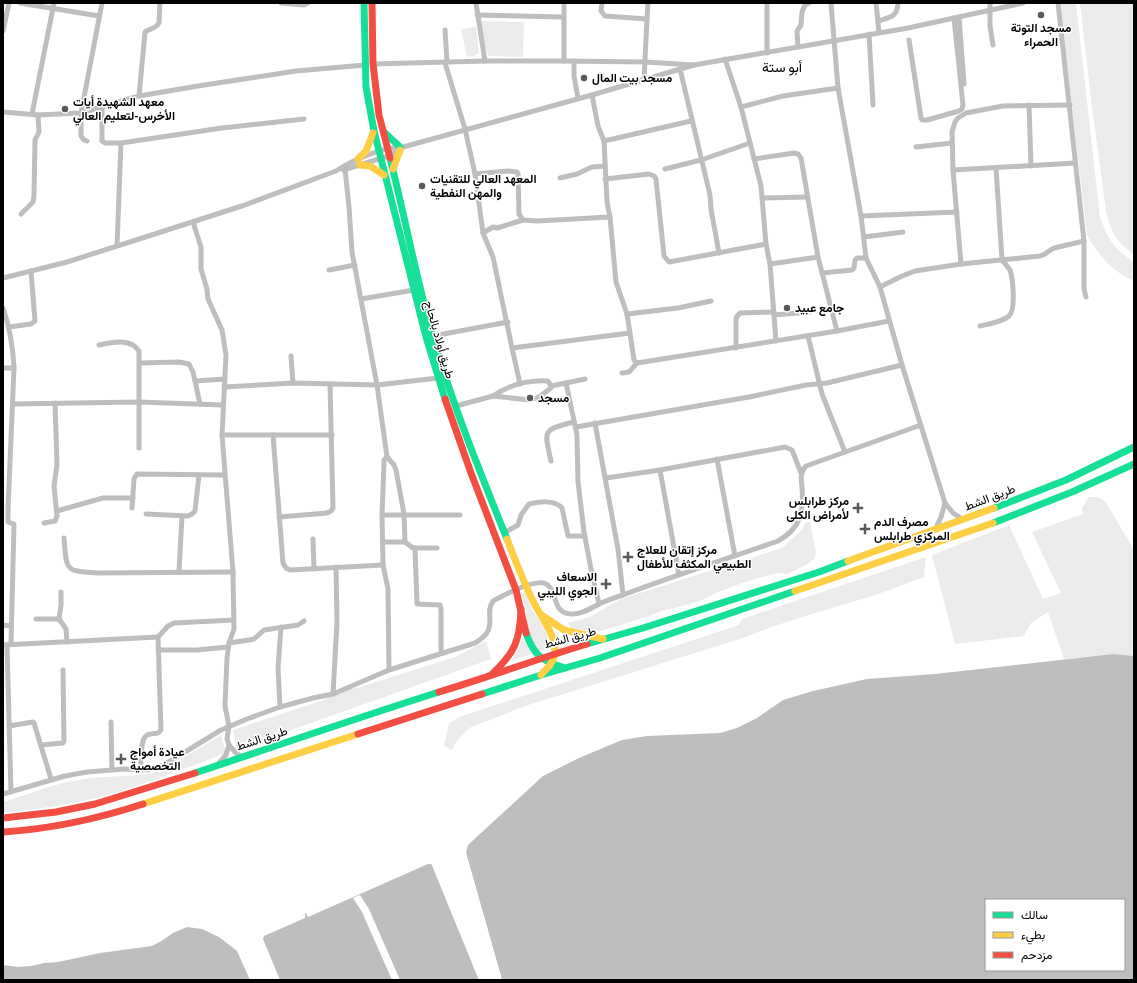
<svg xmlns="http://www.w3.org/2000/svg" width="1137" height="983" font-family="'Source Sans 3',Vazirmatn,sans-serif">
<style>
.green{fill:#ebebeb}
.water{fill:#bebebe;fill-rule:evenodd}
.pier{fill:#fff}
.lines{fill:none;stroke-linecap:round;stroke-linejoin:round}
.street{stroke:#bebebe;stroke-width:5}
.fast{stroke:#16e098;stroke-width:7}
.slow{stroke:#ffcf43;stroke-width:7}
.jam{stroke:#f24e42;stroke-width:7}
.poi-dot{fill:#595959;stroke:#fff;stroke-width:1.5}
.labels{text-anchor:middle;dominant-baseline:central;stroke-width:3;stroke-linejoin:round;paint-order:stroke}
.poi-label{font-size:12px;font-weight:bold;fill:#000;stroke:#fff;text-anchor:start}
.street-label{font-size:12px;fill:#000;stroke:#fff}
.quarter-label{font-size:14px;fill:#000;stroke:#fff}
</style>
<rect width="100%" height="100%" fill="#fff"/>
<g class="green">
<path d="M1060,3H1076L1100,218C1109,240 1113,248 1134,262V281C1112,272 1098,254 1087,235Z"/>
<path d="M1080,3H1134V255C1117,242 1111,233 1106,211L1092,107Z"/>
<path d="M480,21L524,22L523,57L488,56Z"/>
<path d="M476,27L479,53L474,56L467,57L461,29Z"/>
<path d="M1089,497H1098L1105,501L1134,550V656L1113,654L1064,659L1048,612L1031,623L1024,636L955,644L932,555L1009,525L1043,599L1061,593L1032,532L1083,514L1082,508Z"/>
<path d="M806,522H810L816,552L815,558L808,564L787,574L777,573L748,581L718,592L700,601L675,608L664,610L646,617L597,632L571,628L568,623L590,617L621,599L782,548L801,531Z"/>
<path d="M926,557L924,577C906,583 888,591 869,597C827,610 784,621 743,638L525,706L469,728L456,742L452,750L444,746L449,723L459,717L739,625L742,619Z"/>
<path d="M525,592L533,612L546,629L549,647L546,650L538,651L534,647L526,622V609L521,594Z"/>
<path d="M523,638L532,654L511,661L517,652Z"/>
<path d="M486,641L491,659L238,749L236,747L233,730L327,699V697L356,687L357,688L455,657Z"/>
<path d="M221,735L226,753C187,768 148,783 108,795C74,804 38,809 3,813V802C28,795 52,784 78,780C105,775 134,778 161,771Z"/>
</g>
<g class="water">
<path d="M1113,654L1134,656V980H502L466,853L468,845L543,776L579,758L622,740L647,736L720,733L737,728L757,718L783,700L813,691L867,679L935,674ZM986,900H1124V970H986Z"/>
<path d="M428,864H431L432,865L479,980H280L263,939L264,936L305,918V913H306L308,917Z"/>
<path d="M187,927L202,929L219,937L237,951L250,980H3V965L18,967L31,966L44,963L58,962L100,953L152,946L163,940L173,933Z"/>
</g>
<g class="pier">
<path d="M464,853H466L502,980H500Z"/>
<path d="M432,865H434L481,980H479Z"/>
<path d="M360,895L369,909L400,980H392L362,912L353,898Z"/>
</g>
<g class="lines">
<g class="street">
<path d="M20,3L99,16"/>
<path d="M281,3L304,5L308,3"/>
<path d="M476,3L485,61"/>
<path d="M564,3V61"/>
<path d="M602,3L601,11L605,16L647,19L644,80"/>
<path d="M767,3V53"/>
<path d="M831,3L838,88L861,216L866,258L880,287L902,365L945,503L953,513L962,519"/>
<path d="M876,3L879,32"/>
<path d="M990,3V26L993,45"/>
<path d="M1058,3L1084,241V289L1086,297"/>
<path d="M477,15L563,17"/>
<path d="M959,17L964,84"/>
<path d="M647,19L648,3"/>
<path d="M878,21C890,17 897,18 898,3"/>
<path d="M445,30L447,62"/>
<path d="M3,31L9,3"/>
<path d="M869,34L873,105"/>
<path d="M909,40L921,118L922,120H927L959,111L962,109L963,105L954,18"/>
<path d="M798,47L797,31L801,25L802,12L805,5L809,3"/>
<path d="M725,59L741,107L761,186L766,244L770,264L776,341"/>
<path d="M574,61V76L578,98"/>
<path d="M445,63L465,129L475,174L483,233L493,257L512,348L630,333"/>
<path d="M373,64L485,61H564L645,62L694,65L908,28L1023,3"/>
<path d="M680,69L710,195L711,209L719,253"/>
<path d="M592,95L598,126L604,141L607,202L610,217L616,282L627,314L634,360L637,363L837,331L889,321"/>
<path d="M139,96L145,32C150,28 156,29 159,23L160,3"/>
<path d="M1029,105L1031,166"/>
<path d="M102,107V141L105,143H121L222,128L304,119"/>
<path d="M741,107L783,96L838,88"/>
<path d="M3,112L38,115L81,113L139,96L198,86L296,71L365,65"/>
<path d="M32,114L54,3"/>
<path d="M87,141L84,140L81,136V113L102,3"/>
<path d="M604,141L691,121"/>
<path d="M916,147L952,143"/>
<path d="M754,159L794,153L798,154L801,158L818,257L837,331"/>
<path d="M345,169L349,207L352,252L377,385L387,457L384,460V463L382,515L383,565L388,589L389,670"/>
<path d="M665,169L701,160L750,143"/>
<path d="M343,170L389,156L401,149"/>
<path d="M953,170L1075,163"/>
<path d="M475,174L508,171L517,172L518,174L519,214L523,220L537,221L610,217"/>
<path d="M560,178L577,174L592,167L605,166"/>
<path d="M605,179L649,174L654,176L656,179L664,256L669,262L766,244"/>
<path d="M762,198L808,197"/>
<path d="M21,214L33,202L34,196L35,140L39,132L38,115"/>
<path d="M861,216L957,212"/>
<path d="M193,222L201,247V269L207,289L208,299L222,330L226,355L222,435L233,572L234,629L229,643L227,658L225,706L229,726L227,739L229,745L237,754L242,757"/>
<path d="M483,233L493,227L497,228L523,220"/>
<path d="M864,237L903,232"/>
<path d="M117,246L121,143"/>
<path d="M770,264L818,257"/>
<path d="M961,264L953,170L952,132L955,122L958,118L966,113L1003,106L1070,105"/>
<path d="M329,270L355,265"/>
<path d="M822,273L852,270L854,268L855,260L857,258H866"/>
<path d="M3,278L67,262L136,240L242,206L336,171C353,160 382,147 403,147L592,95L694,65"/>
<path d="M880,287L902,276L915,271L961,264L1040,256C1046,255 1049,250 1054,248L1084,241"/>
<path d="M361,299L414,290"/>
<path d="M3,308C10,328 13,347 14,368L8,509V522L14,524L11,644"/>
<path d="M627,314L678,308L711,301"/>
<path d="M774,315L810,312"/>
<path d="M980,326C989,324 1002,322 1009,316C1016,309 1013,279 1010,270C1008,267 1005,264 1002,260L996,168"/>
<path d="M9,327L31,324L35,321L31,271"/>
<path d="M433,336L508,322"/>
<path d="M808,336L822,394L845,452"/>
<path d="M99,345C112,342 131,338 139,351V448"/>
<path d="M512,348L520,384"/>
<path d="M736,348V318L738,315L740,313L774,312"/>
<path d="M291,356L293,383"/>
<path d="M140,363L179,362L189,364L193,372L200,404"/>
<path d="M3,368H14"/>
<path d="M622,373L629,372L637,363"/>
<path d="M195,381L225,379"/>
<path d="M566,383L585,379"/>
<path d="M551,386L566,383L577,435L578,482L584,532L590,564L599,604"/>
<path d="M224,387L293,383L377,385L438,378"/>
<path d="M493,396C509,385 528,380 548,381L551,386"/>
<path d="M13,404L139,402L222,405"/>
<path d="M456,406L493,396L530,400L539,397L551,388V386"/>
<path d="M595,423L618,549L623,595"/>
<path d="M576,427L749,397L806,385L827,383L902,365"/>
<path d="M222,435H332"/>
<path d="M273,435L283,563L286,568L290,570L383,565"/>
<path d="M387,457L394,465L396,470L404,514L405,542"/>
<path d="M717,459L735,556"/>
<path d="M551,461C544,430 542,430 574,422"/>
<path d="M660,470L679,575"/>
<path d="M606,478L660,470L785,447L792,450L801,473"/>
<path d="M132,508L134,479L137,474L224,475"/>
<path d="M57,511L103,498H133"/>
<path d="M146,514L188,516L192,514L195,511L199,475"/>
<path d="M382,515H460"/>
<path d="M279,517L327,513L331,511L333,508L330,384"/>
<path d="M44,523L55,521L57,516L54,486L57,464L55,403"/>
<path d="M936,528L941,517L945,503"/>
<path d="M504,533L518,525L521,515L529,504C539,502 554,499 562,508L568,536H585"/>
<path d="M64,538C67,571 64,571 98,573L233,572"/>
<path d="M313,539L314,569"/>
<path d="M384,542H405L413,548H437"/>
<path d="M415,548L417,604L440,605L441,610V653"/>
<path d="M179,572L182,516"/>
<path d="M36,619H59"/>
<path d="M59,619L61,605V592"/>
<path d="M59,619L66,629L67,642"/>
<path d="M3,625L11,626"/>
<path d="M229,643L249,640L254,639L264,630L298,625L304,621"/>
<path d="M3,645L158,637"/>
<path d="M7,645L11,792"/>
<path d="M158,650H197L228,647"/>
<path d="M333,694L337,622L336,567"/>
<path d="M280,707L278,668L281,627"/>
<path d="M111,722L112,770"/>
<path d="M9,726L33,722L34,723L51,779"/>
<path d="M41,745L63,743L64,741L63,670"/>
<path d="M219,763L226,755L229,745"/>
<path d="M140,770C142,761 140,740 146,736C149,733 155,734 158,733L161,730L158,637L168,626L174,623L234,620"/>
<path d="M3,794L65,776L87,772L124,769L148,770L164,765L221,730L247,719L280,707L313,698L333,694L389,670L475,643C501,628 483,615 493,601C504,595 532,580 544,583C559,588 550,615 573,614C583,614 591,608 601,603C608,600 616,597 623,595C674,576 726,559 778,541C801,528 804,512 802,487C801,479 800,472 806,466L921,425"/>
</g>
<g class="fast">
<path d="M364,3L366,87L374,131L426,337L445,399"/>
<path d="M384,132L400,147"/>
<path d="M390,158C405,217 416,278 433,337C453,406 480,472 507,539"/>
<path d="M994,508L1066,480L1134,447"/>
<path d="M993,523L1072,492L1134,464"/>
<path d="M526,633C534,656 542,661 565,668"/>
<path d="M587,644L643,628L819,572L848,561"/>
<path d="M482,694L541,675L600,658L795,591"/>
<path d="M195,773C276,746 357,718 439,692"/>
</g>
<g class="slow">
<path d="M358,159L366,151L373,133"/>
<path d="M360,165L370,166L384,175"/>
<path d="M393,169L400,150"/>
<path d="M507,539C515,560 523,581 533,601C541,618 555,632 555,652C555,661 547,668 541,675"/>
<path d="M848,561L994,508"/>
<path d="M795,591L993,523"/>
<path d="M543,616L564,630L603,639"/>
<path d="M143,804L358,734"/>
</g>
<g class="jam">
<path d="M372,3L373,64L379,115L390,158"/>
<path d="M445,399L471,473L516,590L526,633"/>
<path d="M492,674C515,653 520,640 521,609"/>
<path d="M439,692C489,677 537,659 587,644"/>
<path d="M358,734L482,694"/>
<path d="M3,818L56,812L95,804L195,773"/>
<path d="M3,832C51,829 97,819 143,804"/>
</g>
</g>
<g class="poi-dot">
<circle cx="1041" cy="15" r="4"/>
<circle cx="584" cy="78" r="4"/>
<circle cx="65" cy="109" r="4"/>
<circle cx="422" cy="186" r="4"/>
<circle cx="787" cy="308" r="4"/>
<circle cx="530" cy="398" r="4"/>
<path d="M856 502h4v4h4v4h-4v4h-4v-4h-4v-4h4z"/>
<path d="M863 523h4v4h4v4h-4v4h-4v-4h-4v-4h4z"/>
<path d="M626 551h4v4h4v4h-4v4h-4v-4h-4v-4h4z"/>
<path d="M604 578h4v4h4v4h-4v4h-4v-4h-4v-4h4z"/>
<path d="M119 753h4v4h4v4h-4v4h-4v-4h-4v-4h4z"/>
</g>
<g class="labels">
<g class="poi-label">
<text x="1041" y="28" text-anchor="middle">مسجد التوتة<tspan x="1041" dy="14">الحمراء</tspan></text>
<text x="592" y="78">مسجد بيت المال</text>
<text x="73" y="102">معهد الشهيدة أيات<tspan x="73" dy="14">الأخرس-لتعليم العالي</tspan></text>
<text x="430" y="179">المعهد العالي للتقنيات<tspan x="430" dy="14">والمهن النفطية</tspan></text>
<text x="795" y="308">جامع عبيد</text>
<text x="538" y="398">مسجد</text>
<text x="849" y="501" text-anchor="end">مركز طرابلس<tspan x="849" dy="14">لأمراض الكلى</tspan></text>
<text x="874" y="522">مصرف الدم<tspan x="874" dy="14">المركزي طرابلس</tspan></text>
<text x="637" y="550">مركز إتقان للعلاج<tspan x="637" dy="14">الطبيعي المكثف للأطفال</tspan></text>
<text x="597" y="577" text-anchor="end">الاسعاف<tspan x="597" dy="14">الجوي الليبي</tspan></text>
<text x="130" y="752">عيادة أمواج<tspan x="130" dy="14">التخصصية</tspan></text>
</g>
<g class="street-label">
<text transform="translate(439 340) rotate(74)">طريق أولاد بالحاج</text>
<text transform="translate(990 498) rotate(-21)">طريق الشط</text>
<text transform="translate(570 638) rotate(-15)">طريق الشط</text>
<text transform="translate(262 739) rotate(-18)">طريق الشط</text>
</g>
<g class="quarter-label">
<text x="782" y="68">أبو ستة</text>
</g>
</g>
<rect width="1137" height="983" fill="none" stroke="#000000" stroke-width="8"/>
<rect x="985" y="899" width="140" height="72" fill="#ffffff" stroke="#999999"/>
<rect x="993" y="912" width="20" height="6" fill="#16e098" stroke="#999999"/>
<text x="1021" y="919" font-size="12" fill="#000000">سالك</text>
<rect x="993" y="932" width="20" height="6" fill="#ffcf43" stroke="#999999"/>
<text x="1021" y="939" font-size="12" fill="#000000">بطيء</text>
<rect x="993" y="952" width="20" height="6" fill="#f24e42" stroke="#999999"/>
<text x="1021" y="959" font-size="12" fill="#000000">مزدحم</text>
</svg>
